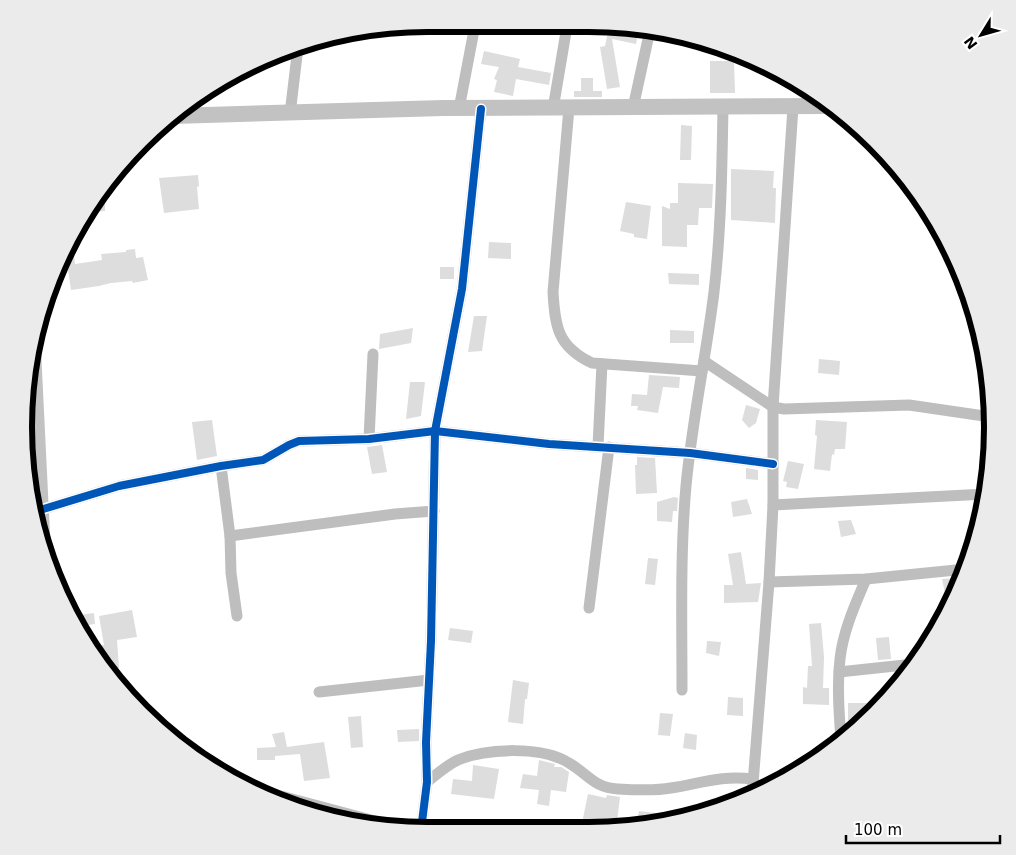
<svg xmlns="http://www.w3.org/2000/svg" width="1016" height="855" font-family="'DejaVu Sans',sans-serif">
<style>
.building{fill:#ddd}
.lines{fill:none;stroke-linecap:round;stroke-linejoin:round}
.street{stroke:#bebebe;stroke-width:11}
.secondary{stroke:#c2c2c2;stroke-width:16}
.cycleway-casing{stroke:#fff;stroke-width:11}
.cycleway{stroke:#0057b8;stroke-width:8}
.rim{fill:none;stroke:#000;stroke-width:6}
</style>
<rect width="100%" height="100%" fill="#fff"/>
<g class="building">
<path d="M609,27H639L636,44L612,39L620,87L607,89L600,47L605,46Z"/>
<path d="M484,51L520,59L518,67L551,73L549,85L516,79L513,96L494,92L497,80L494,79L499,67L481,64Z"/>
<path d="M710,61H734L735,93H710Z"/>
<path d="M581,78H593V91H602V97H574V91H581Z"/>
<path d="M681,125L692,126L691,160H680Z"/>
<path d="M731,169L774,171L773,188H776L775,223L731,220Z"/>
<path d="M198,175L199,186L197,187L199,209L164,213L159,178Z"/>
<path d="M678,183L713,184L712,208H699L698,225H687V247L662,246V206L670,209V203H678Z"/>
<path d="M95,199H105V211L88,212Z"/>
<path d="M626,202L651,206L647,239L634,237V234L620,231Z"/>
<path d="M489,242L511,243V259L488,258Z"/>
<path d="M135,249L136,258L143,257L148,280L133,283L132,281L111,283L99,286L71,290L66,256L74,255L75,264L102,260L101,254L126,252V250Z"/>
<rect x="440" y="267" width="14" height="12"/>
<path d="M668,273L699,274V285L669,284Z"/>
<path d="M474,316H487L482,351L468,352Z"/>
<path d="M413,328L411,343L379,349L380,334Z"/>
<path d="M670,330L694,331V343H670Z"/>
<path d="M819,359L840,361L839,375L818,373Z"/>
<path d="M649,375L680,377L679,388L663,387L658,413L637,410L638,406H631L632,394L647,395Z"/>
<path d="M410,382H425L421,416L406,419Z"/>
<path d="M746,405L760,409L756,423L749,428L742,420Z"/>
<path d="M212,420L217,456L197,460L192,422Z"/>
<path d="M816,420L847,422L845,449H835L834,455L832,454L830,471L814,469L817,436L815,435Z"/>
<path d="M382,445L387,472L372,474L367,447Z"/>
<path d="M637,457L655,458L657,493L636,494L635,465H637Z"/>
<path d="M788,461L804,464L798,489L786,487L787,482L783,481Z"/>
<path d="M746,468L758,470V480L746,479Z"/>
<path d="M674,497L678,498L677,511H673L672,522L657,521V502Z"/>
<path d="M747,499L752,514L733,517L731,502Z"/>
<path d="M851,520L856,534L841,537L838,521Z"/>
<path d="M741,552L746,584L761,583L758,602L724,603V585H733L728,554Z"/>
<path d="M648,558L658,559L655,585L645,584Z"/>
<path d="M955,578L957,590L948,608L942,579Z"/>
<path d="M132,610L137,637L117,640L119,668L107,670L89,647L104,645L99,616Z"/>
<path d="M94,613L95,624L82,626L80,615Z"/>
<path d="M821,623L824,657L823,688H829V705L803,704V687L807,688L808,666H812L809,624Z"/>
<path d="M450,628L473,631L471,643L448,640Z"/>
<path d="M889,637L891,659L878,660L876,638Z"/>
<path d="M707,641L721,642L719,656L706,653Z"/>
<path d="M513,680L529,683L527,699H525L523,724L508,722Z"/>
<path d="M728,697L743,698V716L727,715Z"/>
<path d="M848,703H882L874,713L854,729H848Z"/>
<path d="M660,713L673,714L670,736L658,735Z"/>
<path d="M361,716L363,747L351,748L348,717Z"/>
<path d="M419,729V741L398,742L397,730Z"/>
<path d="M284,732L287,747L324,742L330,778L304,781L300,754L275,756V760H257V748L276,747L272,734Z"/>
<path d="M685,733L697,735L696,750L683,748Z"/>
<path d="M539,760L555,764L554,767H561L569,772L566,792L551,790L549,806L537,804L539,790L520,788L523,774L537,776Z"/>
<path d="M473,765L499,769L494,799L451,794L453,779L472,781Z"/>
<path d="M588,794L606,798L607,795L620,797L616,829L601,830L602,827L582,823Z"/>
<path d="M639,811L656,813L655,825L636,827Z"/>
</g>
<g class="lines">
<g class="street">
<path d="M569,108L553,292C555,327 558,347 592,363L702,371"/>
<path d="M633,108L650,30"/>
<path d="M459,109L475,25"/>
<path d="M553,109L567,26"/>
<path d="M290,114L298,47"/>
<path d="M704,361L773,407L784,409L909,405L991,417"/>
<path d="M369,439L373,354"/>
<path d="M598,446L602,364"/>
<path d="M221,466L230,536L231,573L237,616"/>
<path d="M773,505L986,494"/>
<path d="M40,510L119,486L221,466L263,460L289,445L299,441L369,439L435,431L549,444L690,453L773,464"/>
<path d="M230,536L395,514L434,511"/>
<path d="M769,582L866,579L966,569"/>
<path d="M589,608L609,447"/>
<path d="M839,672L914,664"/>
<path d="M682,690C682,622 680,554 686,486C692,421 706,357 714,292C721,231 722,169 723,107"/>
<path d="M319,692L429,680"/>
<path d="M841,740C839,713 837,686 840,659C843,631 855,605 866,579"/>
<path d="M427,782C437,774 447,765 458,760C486,748 543,746 569,763C588,774 594,788 618,789C635,790 655,791 671,788C702,783 721,775 753,779"/>
<path d="M250,788L409,830"/>
<path d="M752,796L769,582L773,505V407L793,107"/>
<path d="M421,830L427,782L426,742L431,641L435,431L462,289L481,109"/>
</g>
<g class="secondary">
<path d="M173,116L443,108L832,106"/>
<path d="M33,350L42,534"/>
</g>
<defs>
<g id="cycleway">
<path d="M40,510L119,486L221,466L263,460L289,445L299,441L369,439L435,431L549,444L690,453L773,464"/>
<path d="M421,830L427,782L426,742L431,641L435,431L462,289L481,109"/>
</g>
</defs>
<use href="#cycleway" class="cycleway-casing"/>
<use href="#cycleway" class="cycleway"/>
</g>
<path d="M0 0H1016V855H0ZM427 32H589A395 395 0 0 1 984 427V427A395 395 0 0 1 589 822H427A395 395 0 0 1 32 427V427A395 395 0 0 1 427 32Z" fill="#ebebeb" fill-rule="evenodd"/>
<path class="rim" d="M427 32H589A395 395 0 0 1 984 427V427A395 395 0 0 1 589 822H427A395 395 0 0 1 32 427V427A395 395 0 0 1 427 32Z"/>
<g transform="translate(981 35) rotate(233)" stroke="#ffffff" stroke-width="4" paint-order="stroke">
<path d="M0-4L9 19L0 12L-9 19Z" fill="#000000"/>
<text y="-8" font-size="14" font-weight="bold" text-anchor="middle" fill="#000000">N</text>
</g>
<path d="M846 835v8h154v-8" fill="none" stroke="#000000" stroke-width="2.5"/>
<text x="854" y="835" font-size="15" fill="#000000" stroke="#ffffff" stroke-width="4" paint-order="stroke">100 m</text>
</svg>
